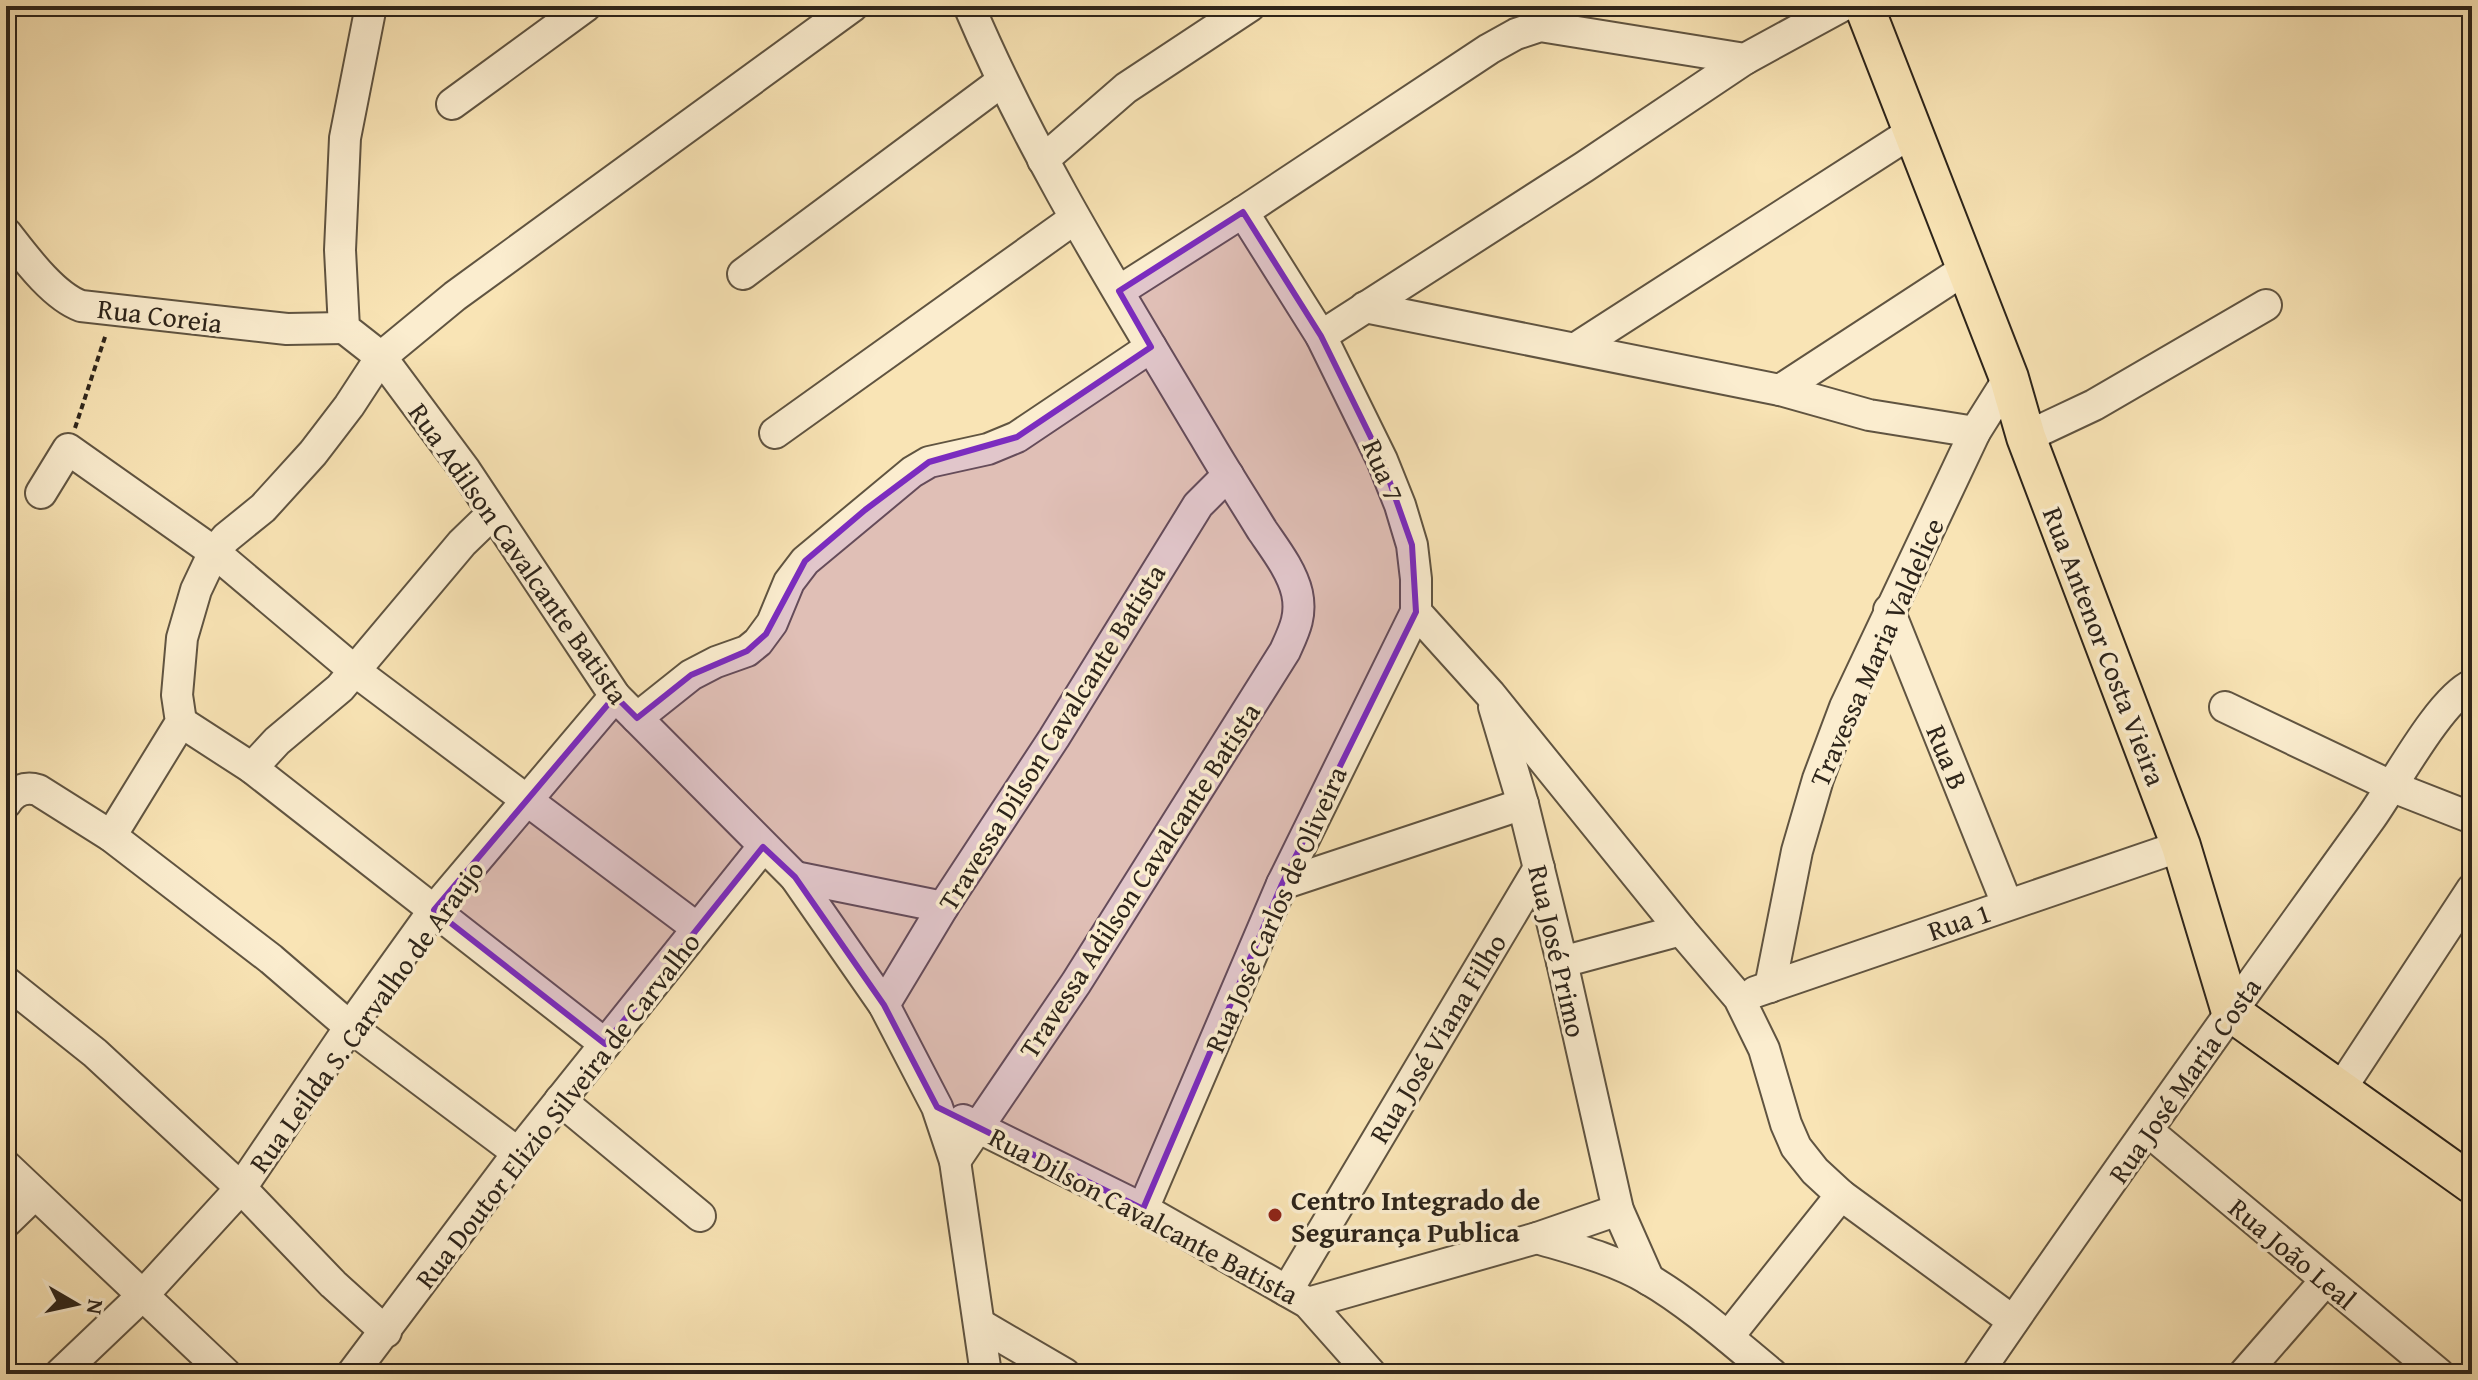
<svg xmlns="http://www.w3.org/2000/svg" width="2478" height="1380" font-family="'Gentium Book Plus',serif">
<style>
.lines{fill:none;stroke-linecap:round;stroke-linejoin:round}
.minor-casing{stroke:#605441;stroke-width:34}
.major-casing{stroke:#2d241a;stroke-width:42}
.path{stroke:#2d241a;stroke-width:4;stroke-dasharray:6 4;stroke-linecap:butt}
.minor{stroke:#fbedcf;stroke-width:30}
.major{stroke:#f9e4b5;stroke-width:38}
.marked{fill:#7b2cbf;fill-opacity:0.2;stroke:#7b2cbf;stroke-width:6;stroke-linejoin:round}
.poi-dot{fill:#8f2418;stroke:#fbedcf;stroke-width:3}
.labels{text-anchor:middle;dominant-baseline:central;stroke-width:7;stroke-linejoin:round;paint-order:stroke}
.street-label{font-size:28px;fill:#2d241a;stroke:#fbedcf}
.poi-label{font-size:28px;font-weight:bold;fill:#2d241a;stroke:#fbedcf;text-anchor:start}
</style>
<rect width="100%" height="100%" fill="#f9e4b5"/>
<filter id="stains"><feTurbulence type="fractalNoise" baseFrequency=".0025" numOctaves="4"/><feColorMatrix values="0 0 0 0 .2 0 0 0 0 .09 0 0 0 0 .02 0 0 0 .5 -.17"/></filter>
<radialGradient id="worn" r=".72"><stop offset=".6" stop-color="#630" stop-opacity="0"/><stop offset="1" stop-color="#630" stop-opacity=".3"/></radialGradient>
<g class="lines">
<defs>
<g id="minor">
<path d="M371,6L345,138L340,250L344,328L381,357L465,470L615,696L795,877L884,1005L937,1107L955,1161L986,1374"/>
<path d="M452,104L586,6"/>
<path d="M1043,160L1126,88L1250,6"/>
<path d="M6,233C24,256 53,296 81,306L287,329L344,328"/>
<path d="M743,274L1001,82"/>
<path d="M1119,291L1243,212L1489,49L1516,34L1540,26L1745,59L1842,6"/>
<path d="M1365,307L1780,390L1967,268"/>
<path d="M1321,336L1584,167L1745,59"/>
<path d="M1576,348L1912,132"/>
<path d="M1780,390L1869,415L1975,432"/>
<path d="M775,433L1074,219"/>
<path d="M2026,437L2094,405L2266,305"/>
<path d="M41,493L68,449L214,552L355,671L697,928"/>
<path d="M1889,610L2007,904"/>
<path d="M1416,612L1490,694L1681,930L1739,998L1764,1049L1786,1124L1796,1147L1815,1171L1841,1195L2013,1321"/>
<path d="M1494,707L1523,804L1562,962L1618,1210L1649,1280"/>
<path d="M2225,707L2393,787L2472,818"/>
<path d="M637,718L691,675L716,662L747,651L758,642L772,623L789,582L805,561L912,472L929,462L988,449L1017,437L1151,347"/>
<path d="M181,722L252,768L605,1044"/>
<path d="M252,768L277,741L340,688L462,543L493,513"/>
<path d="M6,803C13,791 25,786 38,790L111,836L271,959L350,1027L518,1153"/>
<path d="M111,836L181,722L177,695L182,638L196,590L214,552L226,538L263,508L313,453L349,406L381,357L455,296L853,6"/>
<path d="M795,877L943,907"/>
<path d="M1282,884L1523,804"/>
<path d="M1562,962L1681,930"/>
<path d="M6,982L95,1053L241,1188L333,1284L386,1332"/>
<path d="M1770,987L1797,851L1818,779L1845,707L1975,432L2009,378"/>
<path d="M1755,992L2181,846"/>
<path d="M884,1005L943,907L1054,738L1198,505L1228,475"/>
<path d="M2340,1090L2472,889"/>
<path d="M560,1100L700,1216"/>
<path d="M963,1120L1143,1209L1308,1303L1371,1374"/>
<path d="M2148,1131L2439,1374"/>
<path d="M955,1161L1076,983L1285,651C1294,631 1302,616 1297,593C1292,571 1275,549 1262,530C1243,499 1223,468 1205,437C1121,296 1033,157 969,6"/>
<path d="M6,1166L226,1374"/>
<path d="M1143,1209L1282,884L1416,612V579L1412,545L1400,505L1382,460L1321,336L1243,212"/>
<path d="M6,1222L35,1194"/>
<path d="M1537,1238C1574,1249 1614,1259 1648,1279C1691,1304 1733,1342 1772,1374"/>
<path d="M1287,1291L1539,868"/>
<path d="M1308,1303L1537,1238L1618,1210"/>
<path d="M981,1325L1065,1374"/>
<path d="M1728,1337L1841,1195"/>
<path d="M60,1374L143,1295L241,1188L350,1027L434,910L615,696"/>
<path d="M352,1374L518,1153L763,847"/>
<path d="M1977,1374C2105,1187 2237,1003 2370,819C2394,786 2439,700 2472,685"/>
<path d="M2244,1374L2325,1281"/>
</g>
<path id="major" d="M1864,6L2009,378L2026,437L2181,846L2231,1012L2472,1184"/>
</defs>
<use href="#minor" class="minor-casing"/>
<use href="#major" class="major-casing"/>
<path class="path" d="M75,428L106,334"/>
<use href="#minor" class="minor"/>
<use href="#major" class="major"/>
</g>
<path class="marked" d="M1243,212L1321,336L1382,460L1412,545L1416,612L1282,884L1143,1209L937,1107L884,1005L795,877L763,847L605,1044L434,910L615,696L637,718L691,675L747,651L766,634L805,561L865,510L929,462L1017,437L1151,347L1119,291Z"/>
<circle class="poi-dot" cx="1275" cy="1215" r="8"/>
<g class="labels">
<g class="street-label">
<text transform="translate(160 315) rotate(7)">Rua Coreia</text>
<text transform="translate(1384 470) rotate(67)">Rua 7</text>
<text transform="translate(519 553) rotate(55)">Rua Adilson Cavalcante Batista</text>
<text transform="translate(2105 646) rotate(69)">Rua Antenor Costa Vieira</text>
<text transform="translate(1876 652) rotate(-66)">Travessa Maria Valdelice</text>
<text transform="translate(1051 737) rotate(-58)">Travessa Dilson Cavalcante Batista</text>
<text transform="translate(1948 757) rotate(68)">Rua B</text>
<text transform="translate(1139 880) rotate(-57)">Travessa Adilson Cavalcante Batista</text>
<text transform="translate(1275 909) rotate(-66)">Rua José Carlos de Oliveira</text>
<text transform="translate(1959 921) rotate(-19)">Rua 1</text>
<text transform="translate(1558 951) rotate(77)">Rua José Primo</text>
<text transform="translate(366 1016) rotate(-54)">Rua Leilda S. Carvalho de Araujo</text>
<text transform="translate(1437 1038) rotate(-59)">Rua José Viana Filho</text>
<text transform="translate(2184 1080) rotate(-55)">Rua José Maria Costa</text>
<text transform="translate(557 1110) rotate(-52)">Rua Doutor Elizio Silveira de Carvalho</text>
<text transform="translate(1144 1215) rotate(28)">Rua Dilson Cavalcante Batista</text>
<text transform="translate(2293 1253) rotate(40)">Rua João Leal</text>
</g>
<g class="poi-label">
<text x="1291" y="1199">Centro Integrado de<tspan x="1291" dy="32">Segurança Publica</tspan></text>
</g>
</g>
<rect width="2478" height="1380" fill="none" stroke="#f9e4b5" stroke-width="32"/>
<rect x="8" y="8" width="2462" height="1364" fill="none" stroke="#2d241a" stroke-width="4"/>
<rect x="16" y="16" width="2446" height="1348" fill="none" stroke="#2d241a" stroke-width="2"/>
<g transform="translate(76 1304) rotate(99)" stroke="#fbedcf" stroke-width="6" paint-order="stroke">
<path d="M0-6L14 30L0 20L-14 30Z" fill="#2d241a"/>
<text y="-12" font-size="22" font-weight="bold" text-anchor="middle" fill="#2d241a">N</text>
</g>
<rect width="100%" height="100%" filter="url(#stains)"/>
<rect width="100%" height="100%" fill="url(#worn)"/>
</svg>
